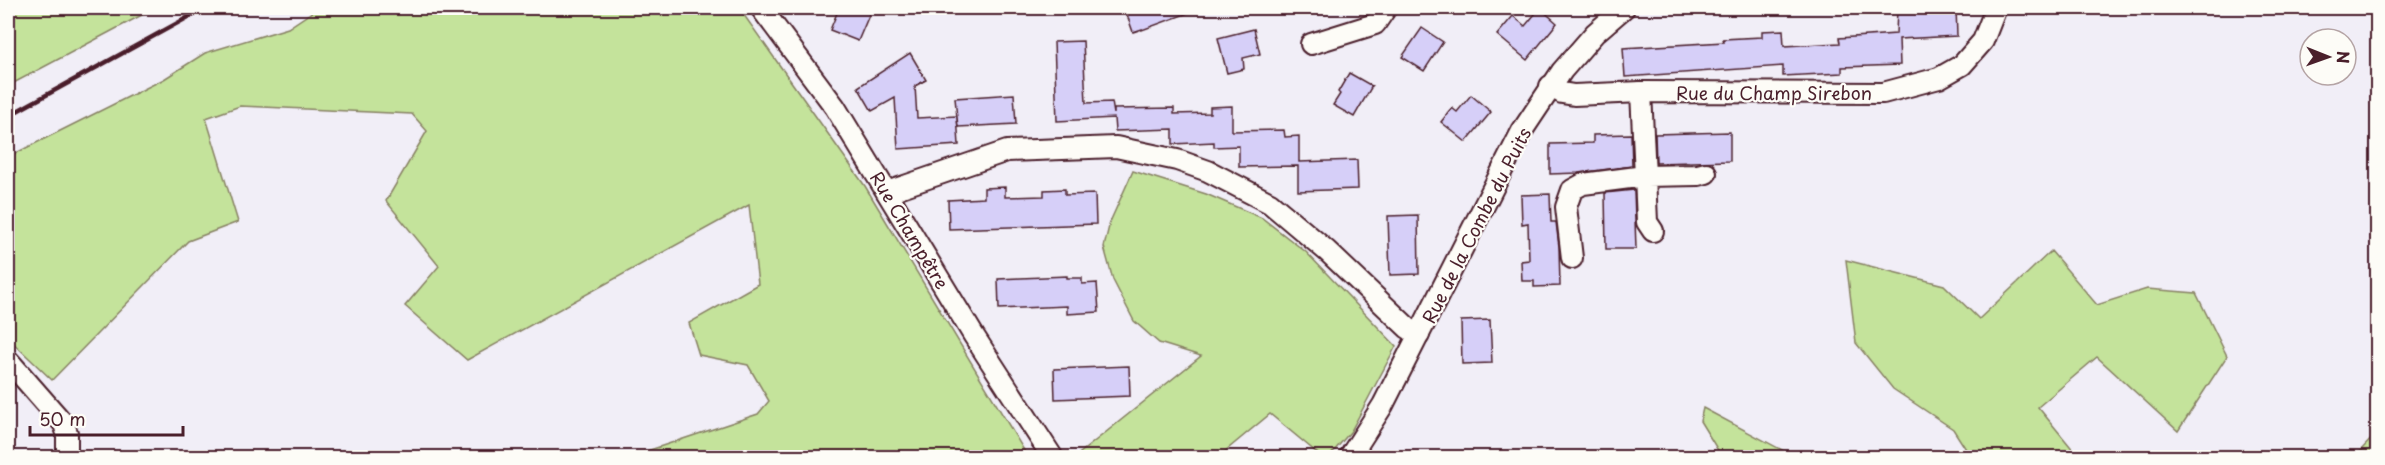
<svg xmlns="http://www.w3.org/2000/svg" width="2385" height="465" font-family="'Playpen Sans',sans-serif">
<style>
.green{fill:#c4e39b;stroke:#878163;stroke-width:1.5}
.building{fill:#d6cff8;stroke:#4a1f2b;stroke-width:1.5}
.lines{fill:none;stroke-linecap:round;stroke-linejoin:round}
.minor-casing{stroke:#4a1f2b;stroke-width:24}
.minor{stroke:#fdfcf7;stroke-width:20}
.rail{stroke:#4a1f2b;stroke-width:4.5}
.labels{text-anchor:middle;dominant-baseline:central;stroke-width:4.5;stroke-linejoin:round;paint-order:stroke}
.street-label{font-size:18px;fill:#4a1f2b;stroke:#fdfcf7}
</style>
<rect width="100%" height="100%" fill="#f1eef7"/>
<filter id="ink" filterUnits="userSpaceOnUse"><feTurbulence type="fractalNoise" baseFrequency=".0167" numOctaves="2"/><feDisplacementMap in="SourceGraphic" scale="12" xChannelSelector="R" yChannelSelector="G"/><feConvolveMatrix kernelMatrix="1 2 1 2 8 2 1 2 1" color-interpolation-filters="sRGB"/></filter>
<g filter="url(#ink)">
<g class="green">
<path d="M8,8H155L8,86Z"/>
<path d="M318,8H739L865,186L1028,457H629L758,414L769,401L748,365L699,355L689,323L758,284L749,205L467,360L405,306L439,266L386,201L427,131L412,114L240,106L206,118L238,222L188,241L52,380L8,338V157L164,79L205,53L288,28Z"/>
<path d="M1133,171L1206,194L1262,218L1306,252L1396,346L1351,431L1329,457H1322L1270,414L1218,457H1075L1201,356L1159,343L1134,321L1113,280L1104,247L1110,222Z"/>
<path d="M2051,251L2097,305L2147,289L2196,293L2227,356L2178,431L2097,357L2038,407L2079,457H1971L1953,429L1893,389L1856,343L1846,260L1944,285L1979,319Z"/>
<path d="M1703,408L1795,457H1722L1700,421Z"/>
<path d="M2377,433V457H2364L2360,451Z"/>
</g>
<g class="building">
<path d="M839,8H872L858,41L830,30Z"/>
<path d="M1137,8H1199V9L1142,30V29L1133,32L1126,12Z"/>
<path d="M1540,8L1557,23L1527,60L1497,35L1513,16L1525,26Z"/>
<path d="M1956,8L1957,36L1899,39L1900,65L1842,67V73L1783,76V66L1625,77L1623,48L1724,42L1723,39L1762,37V31L1783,30L1784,46L1840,43L1839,38L1896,34L1897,9Z"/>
<path d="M1422,28L1443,42L1424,71L1402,57Z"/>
<path d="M1254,29L1260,54L1243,58L1244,69L1227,73L1218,38Z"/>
<path d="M1083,41L1086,103L1112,102L1114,114V109L1174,108V114L1210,113V107L1232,106V131L1284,130L1285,137L1299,136V162L1357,160L1358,189L1298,191V166L1239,167V146L1214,147V142L1173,144V129L1115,131L1114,118L1057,121L1054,42Z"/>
<path d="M910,53L926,80L915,86L917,118L957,116L959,145L898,149L895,98L872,111L858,87Z"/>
<path d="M1349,73L1372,86L1354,117L1333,105L1340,94L1338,92Z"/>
<path d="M1014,94L1016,124L958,127L955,98Z"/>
<path d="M1471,95L1491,112L1466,142L1441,122L1452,108L1457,112Z"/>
<path d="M1730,132V161L1656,163L1655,134Z"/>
<path d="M1631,134L1632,166L1578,173L1550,174V144L1593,143V135Z"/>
<path d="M1005,187V197L1044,196V190L1065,189V195L1095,194L1096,224L949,229L948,200L984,198V188Z"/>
<path d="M1634,190L1636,249H1606L1605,193Z"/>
<path d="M1550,194L1551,222H1556L1559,247L1560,286L1534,287V281H1522L1521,261L1529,260L1528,223L1522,224L1521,195Z"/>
<path d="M1418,215L1419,274L1390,275L1388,216Z"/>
<path d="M1067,276V278H1082V284L1097,283L1099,312L1067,314V306L999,309L998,279Z"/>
<path d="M1490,320L1492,363L1462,364L1461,321Z"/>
<path d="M1129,366L1130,396L1055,399L1054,369Z"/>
</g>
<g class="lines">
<defs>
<g id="minor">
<path d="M761,8L835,107L974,336L1053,458"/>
<path d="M1311,44L1375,24L1386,8"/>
<path d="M1550,86L1562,93L1574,95L1641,92L1883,93L1939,78L1962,65L1983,41L1996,8"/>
<path d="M887,192L1007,151L1116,147L1177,160L1208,171L1270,203L1327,251L1408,328L1419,335"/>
<path d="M1653,231L1647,222L1645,176L1698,175L1706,173"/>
<path d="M1572,258L1566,207L1572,190L1583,184L1645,176L1641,92"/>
<path d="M8,360L64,424L67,433V458"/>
<path d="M1349,458L1383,405L1522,131L1562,71L1595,33L1624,8"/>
</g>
</defs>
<use href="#minor" class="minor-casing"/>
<use href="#minor" class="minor"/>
<path class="rail" d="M8,116L205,8"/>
</g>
</g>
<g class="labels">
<g class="street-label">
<text x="1774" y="92">Rue du Champ Sirebon</text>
<text transform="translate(1476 225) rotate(-63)">Rue de la Combe du Puits</text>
<text transform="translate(910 230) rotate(59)">Rue Champêtre</text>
</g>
</g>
<rect width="2385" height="465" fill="none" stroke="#fdfcf7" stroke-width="30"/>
<rect x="15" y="15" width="2355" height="435" fill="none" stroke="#4a1f2b" stroke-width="2" filter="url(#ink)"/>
<g transform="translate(2328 57) rotate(91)"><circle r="28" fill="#fdfcf7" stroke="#b5a4a5" stroke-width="1.5"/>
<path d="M0-4.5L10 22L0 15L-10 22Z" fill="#4a1f2b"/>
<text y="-9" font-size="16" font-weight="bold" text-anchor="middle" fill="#4a1f2b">N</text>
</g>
<path d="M30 426v9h153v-9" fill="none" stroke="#4a1f2b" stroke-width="3"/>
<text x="39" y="426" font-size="18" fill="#4a1f2b" stroke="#fdfcf7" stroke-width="4.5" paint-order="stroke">50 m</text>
</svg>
